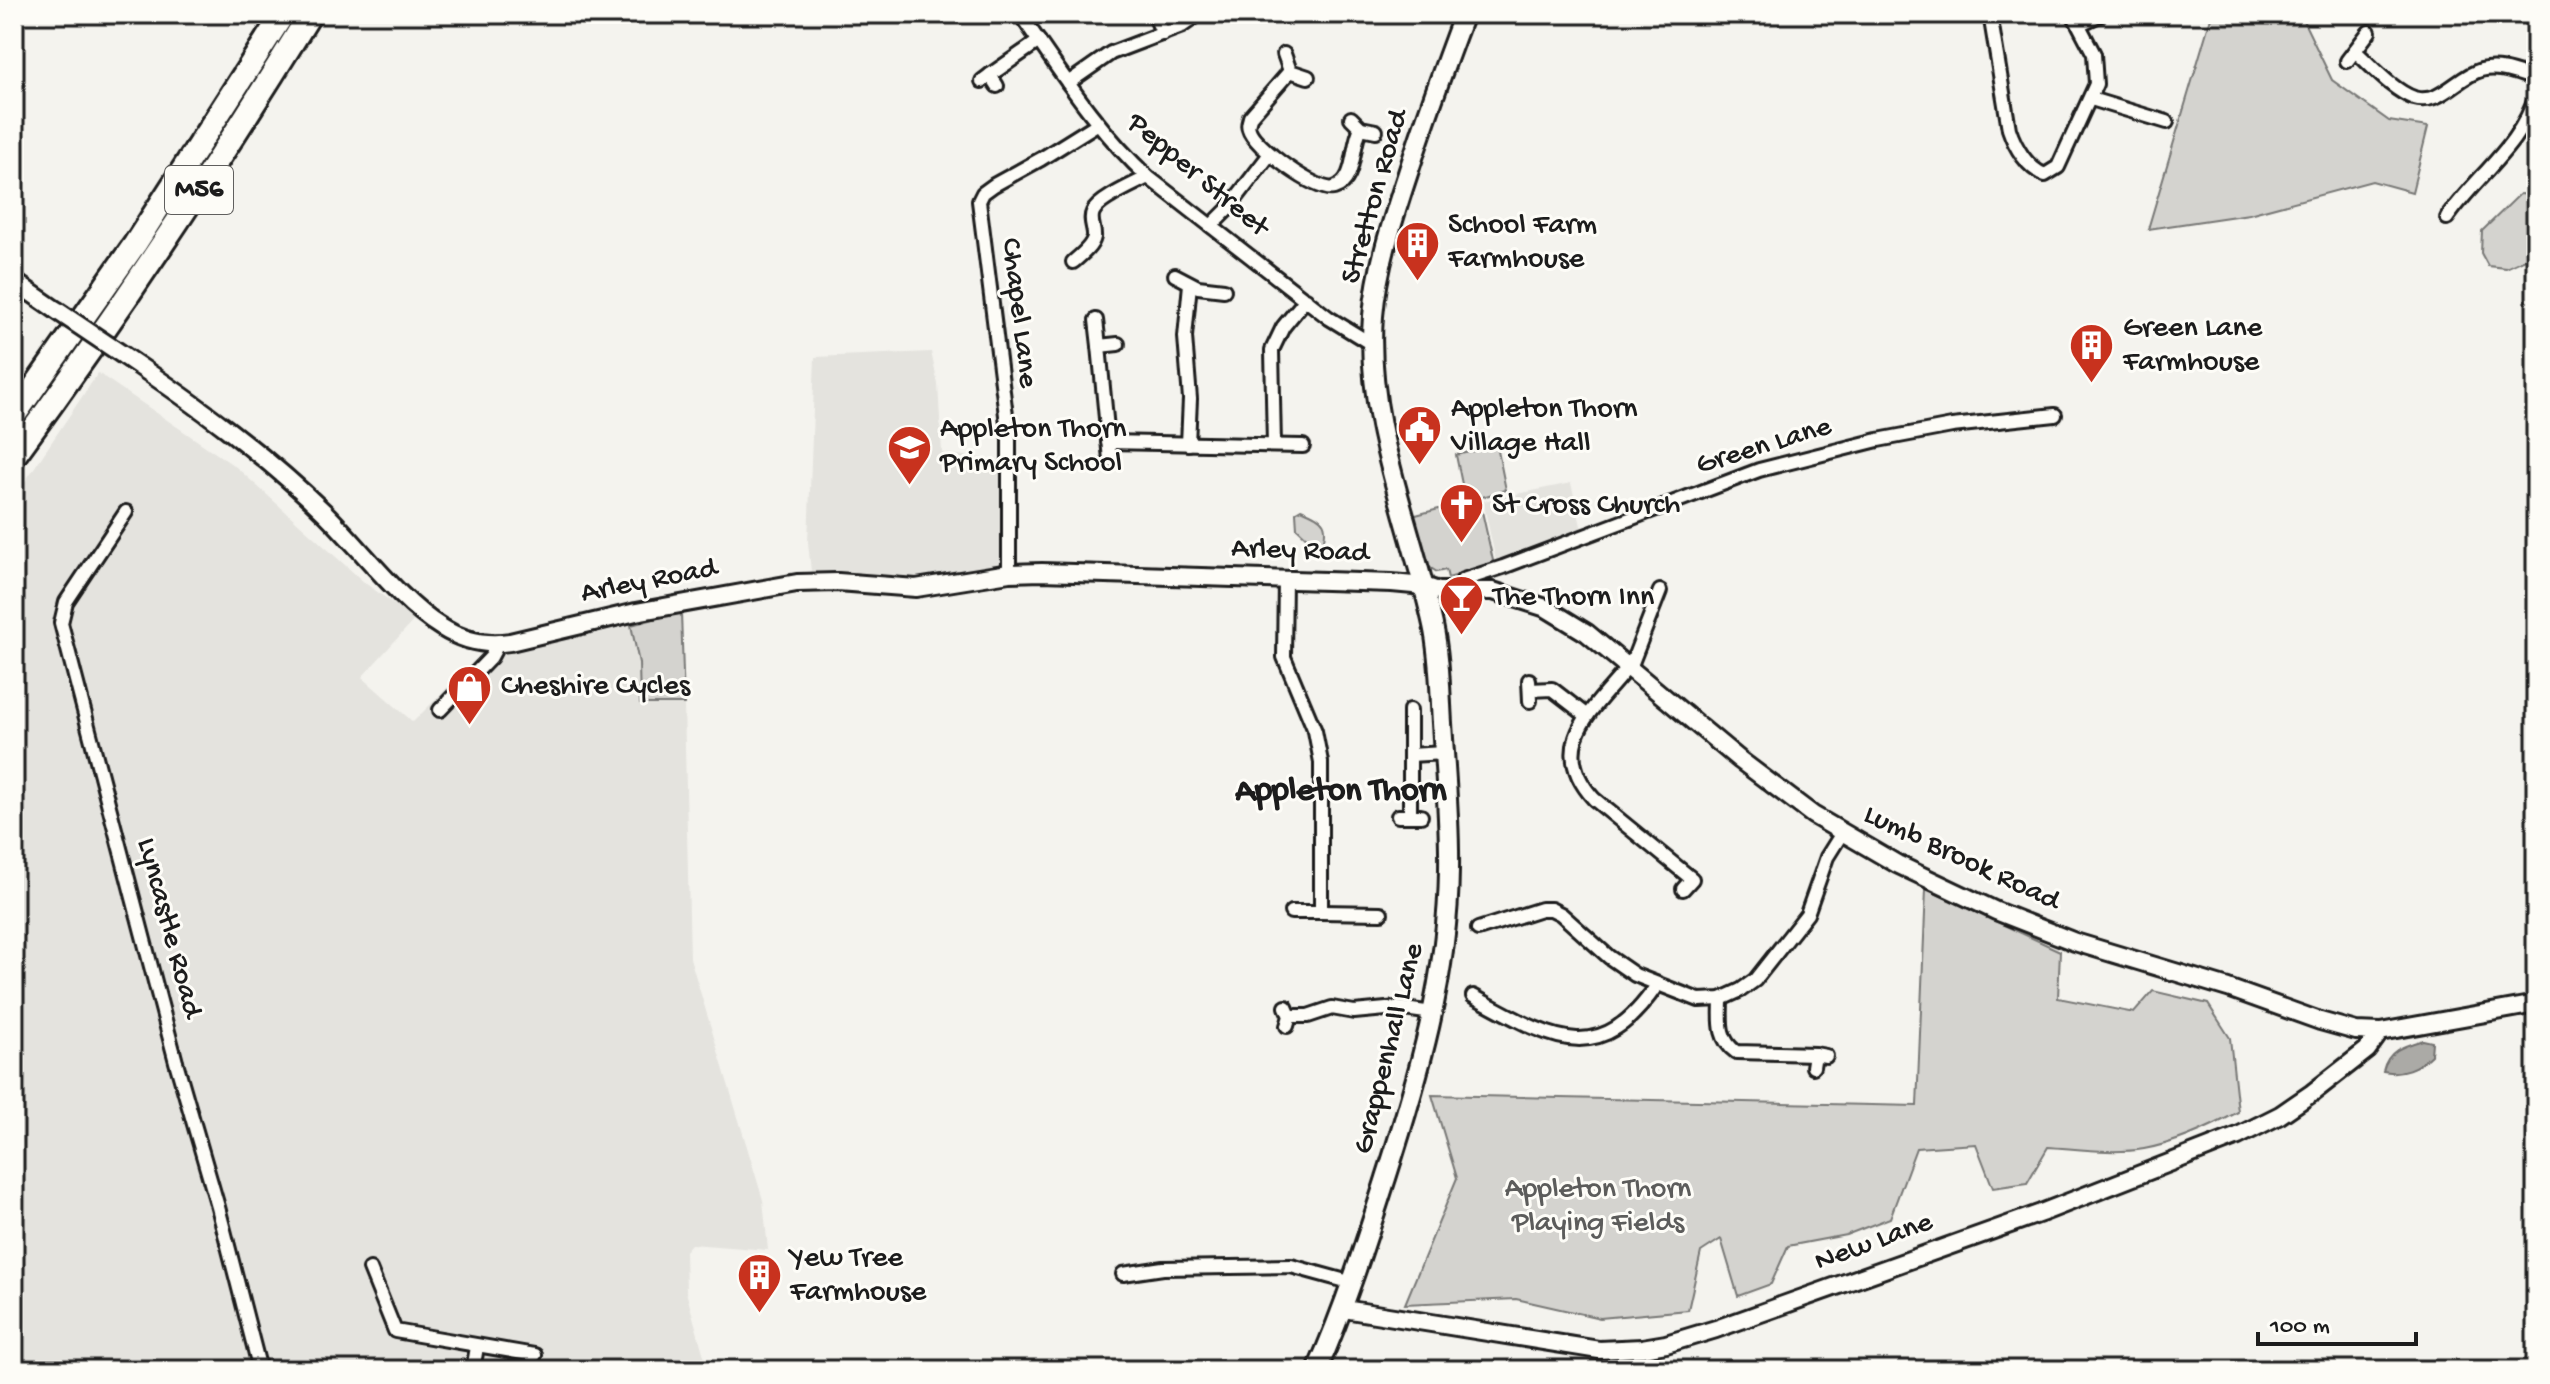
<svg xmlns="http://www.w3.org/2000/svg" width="2550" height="1384" font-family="'Gochi Hand',sans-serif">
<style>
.built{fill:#e4e3de}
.green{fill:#d4d3cf;stroke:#787876;stroke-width:2}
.water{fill:#abaaa6;stroke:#72716f;stroke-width:2}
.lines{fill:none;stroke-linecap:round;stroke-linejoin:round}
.minor-casing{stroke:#1c1c1c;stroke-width:18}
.tertiary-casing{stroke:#1c1c1c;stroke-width:22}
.secondary-casing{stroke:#1c1c1c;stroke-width:24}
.motorway-casing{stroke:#1c1c1c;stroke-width:28}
.minor{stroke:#fdfcf7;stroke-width:12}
.tertiary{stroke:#fdfcf7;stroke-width:16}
.secondary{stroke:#fdfcf7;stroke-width:18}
.motorway{stroke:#fdfcf7;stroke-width:22}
.tertiary-bridge-casing{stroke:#1c1c1c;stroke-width:22;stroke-linecap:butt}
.tertiary-bridge{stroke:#fdfcf7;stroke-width:16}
.labels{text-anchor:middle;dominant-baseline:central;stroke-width:6;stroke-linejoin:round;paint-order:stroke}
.shield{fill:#fdfcf7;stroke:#605f5e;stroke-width:2}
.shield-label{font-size:28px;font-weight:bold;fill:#1c1c1c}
.street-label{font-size:30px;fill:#1c1c1c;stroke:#fdfcf7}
.poi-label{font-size:30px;fill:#1c1c1c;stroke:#fdfcf7;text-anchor:start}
.park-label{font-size:30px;fill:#5c5c5b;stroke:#fdfcf7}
.quarter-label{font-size:34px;font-weight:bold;fill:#1c1c1c;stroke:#fdfcf7}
</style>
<rect width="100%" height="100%" fill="#f4f3ee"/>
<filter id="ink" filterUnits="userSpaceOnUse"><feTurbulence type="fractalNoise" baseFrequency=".0125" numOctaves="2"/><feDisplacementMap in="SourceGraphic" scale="16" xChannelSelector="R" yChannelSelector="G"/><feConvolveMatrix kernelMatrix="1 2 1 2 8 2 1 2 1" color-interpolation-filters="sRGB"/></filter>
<g filter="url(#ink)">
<g class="built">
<path d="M931,352L938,384L942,453L1009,462V573L964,581L812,582L808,542L815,357Z"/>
<path d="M98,373L236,467L365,583L415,619L362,677L413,722L475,660L631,625L639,663L640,704H684L690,958L763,1200L768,1250L691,1244L685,1251L686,1292L708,1370H14V498Z"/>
<path d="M1571,483L1582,530L1526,555L1496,561L1483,501Z"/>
</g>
<g class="green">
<path d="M2212,14H2300L2332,80L2389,121L2428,127L2412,192L2372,181L2249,214L2148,229Z"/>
<path d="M2520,194L2536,195V254L2506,268L2488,266L2481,253L2482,231Z"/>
<path d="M1497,446L1506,490L1479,498L1494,565L1448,578L1446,570L1437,572L1426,565L1412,516L1462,503L1464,494L1456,455Z"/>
<path d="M1301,509C1327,520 1328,522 1322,550L1314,548V544L1297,528L1296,512Z"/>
<path d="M681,612L684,704H640L639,663L631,625Z"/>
<path d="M1926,889L2060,951L2058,998L2134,1013L2153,991L2208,1004L2230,1038L2238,1112C2209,1128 2177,1143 2144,1149C2113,1154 2079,1149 2048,1147L2027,1183L1993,1188L1976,1144L1916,1148L1890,1218L1846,1235L1788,1246L1771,1284L1738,1296L1721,1239L1701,1252L1688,1310L1600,1318L1516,1299L1405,1304L1457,1178L1432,1095L1917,1106Z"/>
</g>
<path class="water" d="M2423,1040L2432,1042L2431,1055C2418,1068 2401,1075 2383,1071C2388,1050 2403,1046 2423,1040Z"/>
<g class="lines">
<defs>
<g id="minor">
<path d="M1020,14C1060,71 1096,129 1148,177L1329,318L1373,345"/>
<path d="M1154,14L1163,34"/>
<path d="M1990,14L2009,129C2015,147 2027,168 2045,175L2058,167L2096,84L2094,54L2073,14"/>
<path d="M2080,24L2101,14"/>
<path d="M2355,51C2372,66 2392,90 2414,98C2440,106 2458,76 2481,70C2500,65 2518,74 2536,79"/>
<path d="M1284,54L1290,71L1308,77"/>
<path d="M2347,61L2369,32"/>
<path d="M1290,71L1250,117C1249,123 1247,124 1249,129C1253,146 1318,193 1334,188C1357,181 1351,145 1361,128"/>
<path d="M990,75L1039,41"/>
<path d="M982,81L990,75L997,86"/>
<path d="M1068,83L1111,53L1182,26L1199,14"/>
<path d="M2091,99L2167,122"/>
<path d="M1351,118L1361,128L1376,131"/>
<path d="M2447,218C2476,176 2521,146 2536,95"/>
<path d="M1211,226L1227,210L1270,154"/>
<path d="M1073,262C1080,256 1092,247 1094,237C1095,229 1089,220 1093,212C1099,199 1135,184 1148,177"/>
<path d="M1175,275L1198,287L1224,290"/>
<path d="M1096,320L1099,346L1118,344"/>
<path d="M1099,346L1110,460"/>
<path d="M1108,442L1303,446"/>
<path d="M1188,444L1190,399L1185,337L1190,284"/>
<path d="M1274,445L1272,350L1283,327L1306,299"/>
<path d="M126,512L66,602L61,623L176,1062L218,1207L260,1370"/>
<path d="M1009,573V439L979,201L983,193L994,185L1041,159L1097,124"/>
<path d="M1285,579L1284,657L1315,731L1321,762V912H1291"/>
<path d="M1459,590L1463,580L1503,567L1759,470L1878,440L1952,426L2055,415"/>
<path d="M1628,667C1594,709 1545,745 1594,799L1692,879L1683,889"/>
<path d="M1630,668L1660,591"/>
<path d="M1529,680L1530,701"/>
<path d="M1530,690L1552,689L1587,716"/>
<path d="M440,710L491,657L498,644"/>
<path d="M1410,755L1444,753"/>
<path d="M1398,816H1421"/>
<path d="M1410,816V710"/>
<path d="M1321,912L1381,913"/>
<path d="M1478,929L1541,909H1551L1561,914L1609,957L1635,975L1699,1000L1721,999L1741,990L1755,980L1807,914L1827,857L1842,833"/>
<path d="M1473,996C1549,1037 1598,1072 1657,985"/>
<path d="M1721,999C1721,1019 1717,1038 1736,1052L1815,1054"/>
<path d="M1286,1007L1290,1016L1287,1026"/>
<path d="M1290,1016H1308L1332,1008L1354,1012L1397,1008L1433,1013"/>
<path d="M1813,1067L1815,1054L1826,1056"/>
<path d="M370,1269L395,1331L535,1355"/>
<path d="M1123,1274L1163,1268L1291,1266L1353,1283"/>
<path d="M473,1370L477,1347"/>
</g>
<g id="tertiary">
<path d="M14,281L56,310"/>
<path d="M123,355C194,403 262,452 324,512C360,547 400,602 441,627C463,641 485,646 510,642L636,612L797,583L838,582L916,588L1009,573L1042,572L1392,583L1424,586L1439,591H1493L1546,608L1587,633L1740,760L1813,815L1897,864L1996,911L2075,942L2228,988L2320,1021L2356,1031L2380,1032L2536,1004"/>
<path d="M1344,1309L1599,1350L1642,1348L1666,1344L1716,1329L2041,1213L2238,1136L2280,1115L2312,1093L2367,1050L2380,1032"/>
</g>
<path id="secondary" d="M1317,1370C1345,1307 1365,1244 1386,1178C1418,1078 1448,977 1449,870C1450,821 1445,772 1442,723C1440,691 1440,657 1433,625C1411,523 1365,422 1373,316C1377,267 1393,219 1408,173C1425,120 1444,67 1464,14"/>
<g id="motorway">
<path d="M14,416L135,244L283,14"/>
<path d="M14,456C119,313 217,165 310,14"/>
</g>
</defs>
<use href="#minor" class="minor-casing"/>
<use href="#tertiary" class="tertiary-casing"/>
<use href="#secondary" class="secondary-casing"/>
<use href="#motorway" class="motorway-casing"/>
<use href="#minor" class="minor"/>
<use href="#tertiary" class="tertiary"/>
<use href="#secondary" class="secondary"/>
<use href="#motorway" class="motorway"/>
<defs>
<path id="tertiary-bridge" d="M56,310L123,355"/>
</defs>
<use href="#tertiary-bridge" class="tertiary-bridge-casing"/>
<use href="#tertiary-bridge" class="tertiary-bridge"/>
</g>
</g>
<defs>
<symbol id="building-pin" viewBox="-11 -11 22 30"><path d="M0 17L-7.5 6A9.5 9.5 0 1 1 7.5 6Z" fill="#c8321e" stroke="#fdfcf7"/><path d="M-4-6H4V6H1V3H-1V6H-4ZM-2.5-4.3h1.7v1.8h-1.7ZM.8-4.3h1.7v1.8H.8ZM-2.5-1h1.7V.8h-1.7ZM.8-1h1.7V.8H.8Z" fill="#fff"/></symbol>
<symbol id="civic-pin" viewBox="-11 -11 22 30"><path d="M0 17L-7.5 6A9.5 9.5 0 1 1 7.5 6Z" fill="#c8321e" stroke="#fdfcf7"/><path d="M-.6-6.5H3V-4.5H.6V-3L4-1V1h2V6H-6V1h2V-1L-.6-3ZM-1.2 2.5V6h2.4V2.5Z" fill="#fff"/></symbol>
<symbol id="school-pin" viewBox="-11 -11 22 30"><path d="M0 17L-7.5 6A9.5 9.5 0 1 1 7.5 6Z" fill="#c8321e" stroke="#fdfcf7"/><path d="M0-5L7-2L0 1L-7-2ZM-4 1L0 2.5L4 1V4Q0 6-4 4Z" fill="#fff"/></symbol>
<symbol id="church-pin" viewBox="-11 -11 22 30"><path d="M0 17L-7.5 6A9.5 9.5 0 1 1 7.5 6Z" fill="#c8321e" stroke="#fdfcf7"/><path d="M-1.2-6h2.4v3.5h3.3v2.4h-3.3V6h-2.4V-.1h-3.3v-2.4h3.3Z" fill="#fff"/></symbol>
<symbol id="bar-pin" viewBox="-11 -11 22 30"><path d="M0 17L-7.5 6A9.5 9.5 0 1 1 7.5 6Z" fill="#c8321e" stroke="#fdfcf7"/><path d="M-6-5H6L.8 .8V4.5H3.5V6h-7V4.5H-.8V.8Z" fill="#fff"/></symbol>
<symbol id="shop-pin" viewBox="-11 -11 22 30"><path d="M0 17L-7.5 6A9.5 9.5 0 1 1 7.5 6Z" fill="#c8321e" stroke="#fdfcf7"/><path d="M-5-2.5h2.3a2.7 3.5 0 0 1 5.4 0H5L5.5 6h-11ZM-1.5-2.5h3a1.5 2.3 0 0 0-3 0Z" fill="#fff"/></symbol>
</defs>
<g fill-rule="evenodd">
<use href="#building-pin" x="1392" y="218" width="51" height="69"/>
<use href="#building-pin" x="2066" y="320" width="51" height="69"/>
<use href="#civic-pin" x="1394" y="402" width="51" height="69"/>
<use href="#school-pin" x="884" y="422" width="51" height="69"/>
<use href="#church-pin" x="1436" y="480" width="51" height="69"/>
<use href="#bar-pin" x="1436" y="572" width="51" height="69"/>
<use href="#shop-pin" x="444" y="662" width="51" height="69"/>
<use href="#building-pin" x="734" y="1250" width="51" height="69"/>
</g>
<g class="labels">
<rect class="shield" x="165" y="166" width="68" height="48" rx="6"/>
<g class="shield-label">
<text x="199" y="190">M56</text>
</g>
<g class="street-label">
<text transform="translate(1197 176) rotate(40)">Pepper Street</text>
<text transform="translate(1376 197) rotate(-74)">Stretton Road</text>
<text transform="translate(1018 313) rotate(83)">Chapel Lane</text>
<text transform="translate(1764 447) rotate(-17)">Green Lane</text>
<text transform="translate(1300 552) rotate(2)">Arley Road</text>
<text transform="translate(649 582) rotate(-11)">Arley Road</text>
<text transform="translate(1961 859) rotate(25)">Lumb Brook Road</text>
<text transform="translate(168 928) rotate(75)">Lyncastle Road</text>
<text transform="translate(1390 1049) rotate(-76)">Grappenhall Lane</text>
<text transform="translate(1874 1243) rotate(-20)">New Lane</text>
</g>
<g class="poi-label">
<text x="1448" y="226">School Farm<tspan x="1448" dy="34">Farmhouse</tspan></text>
<text x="2123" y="329">Green Lane<tspan x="2123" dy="34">Farmhouse</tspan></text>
<text x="1451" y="410">Appleton Thorn<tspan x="1451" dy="34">Village Hall</tspan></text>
<text x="940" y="430">Appleton Thorn<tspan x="940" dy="34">Primary School</tspan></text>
<text x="1492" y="506">St Cross Church</text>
<text x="1493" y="598">The Thorn Inn</text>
<text x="501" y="687">Cheshire Cycles</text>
<text x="790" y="1259">Yew Tree<tspan x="790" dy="34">Farmhouse</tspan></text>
</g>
<g class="park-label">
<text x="1598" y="1190">Appleton Thorn<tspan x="1598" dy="34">Playing Fields</tspan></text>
</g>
<g class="quarter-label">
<text x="1341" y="793">Appleton Thorn</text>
</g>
</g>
<rect width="2550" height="1384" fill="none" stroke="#fdfcf7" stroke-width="48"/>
<rect x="24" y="24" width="2502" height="1336" fill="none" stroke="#1c1c1c" stroke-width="3" filter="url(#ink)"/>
<path d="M2258 1332v12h158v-12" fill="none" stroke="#1c1c1c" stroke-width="4"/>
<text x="2270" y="1332" font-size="24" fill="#1c1c1c" stroke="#fdfcf7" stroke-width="6" paint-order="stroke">100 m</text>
</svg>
